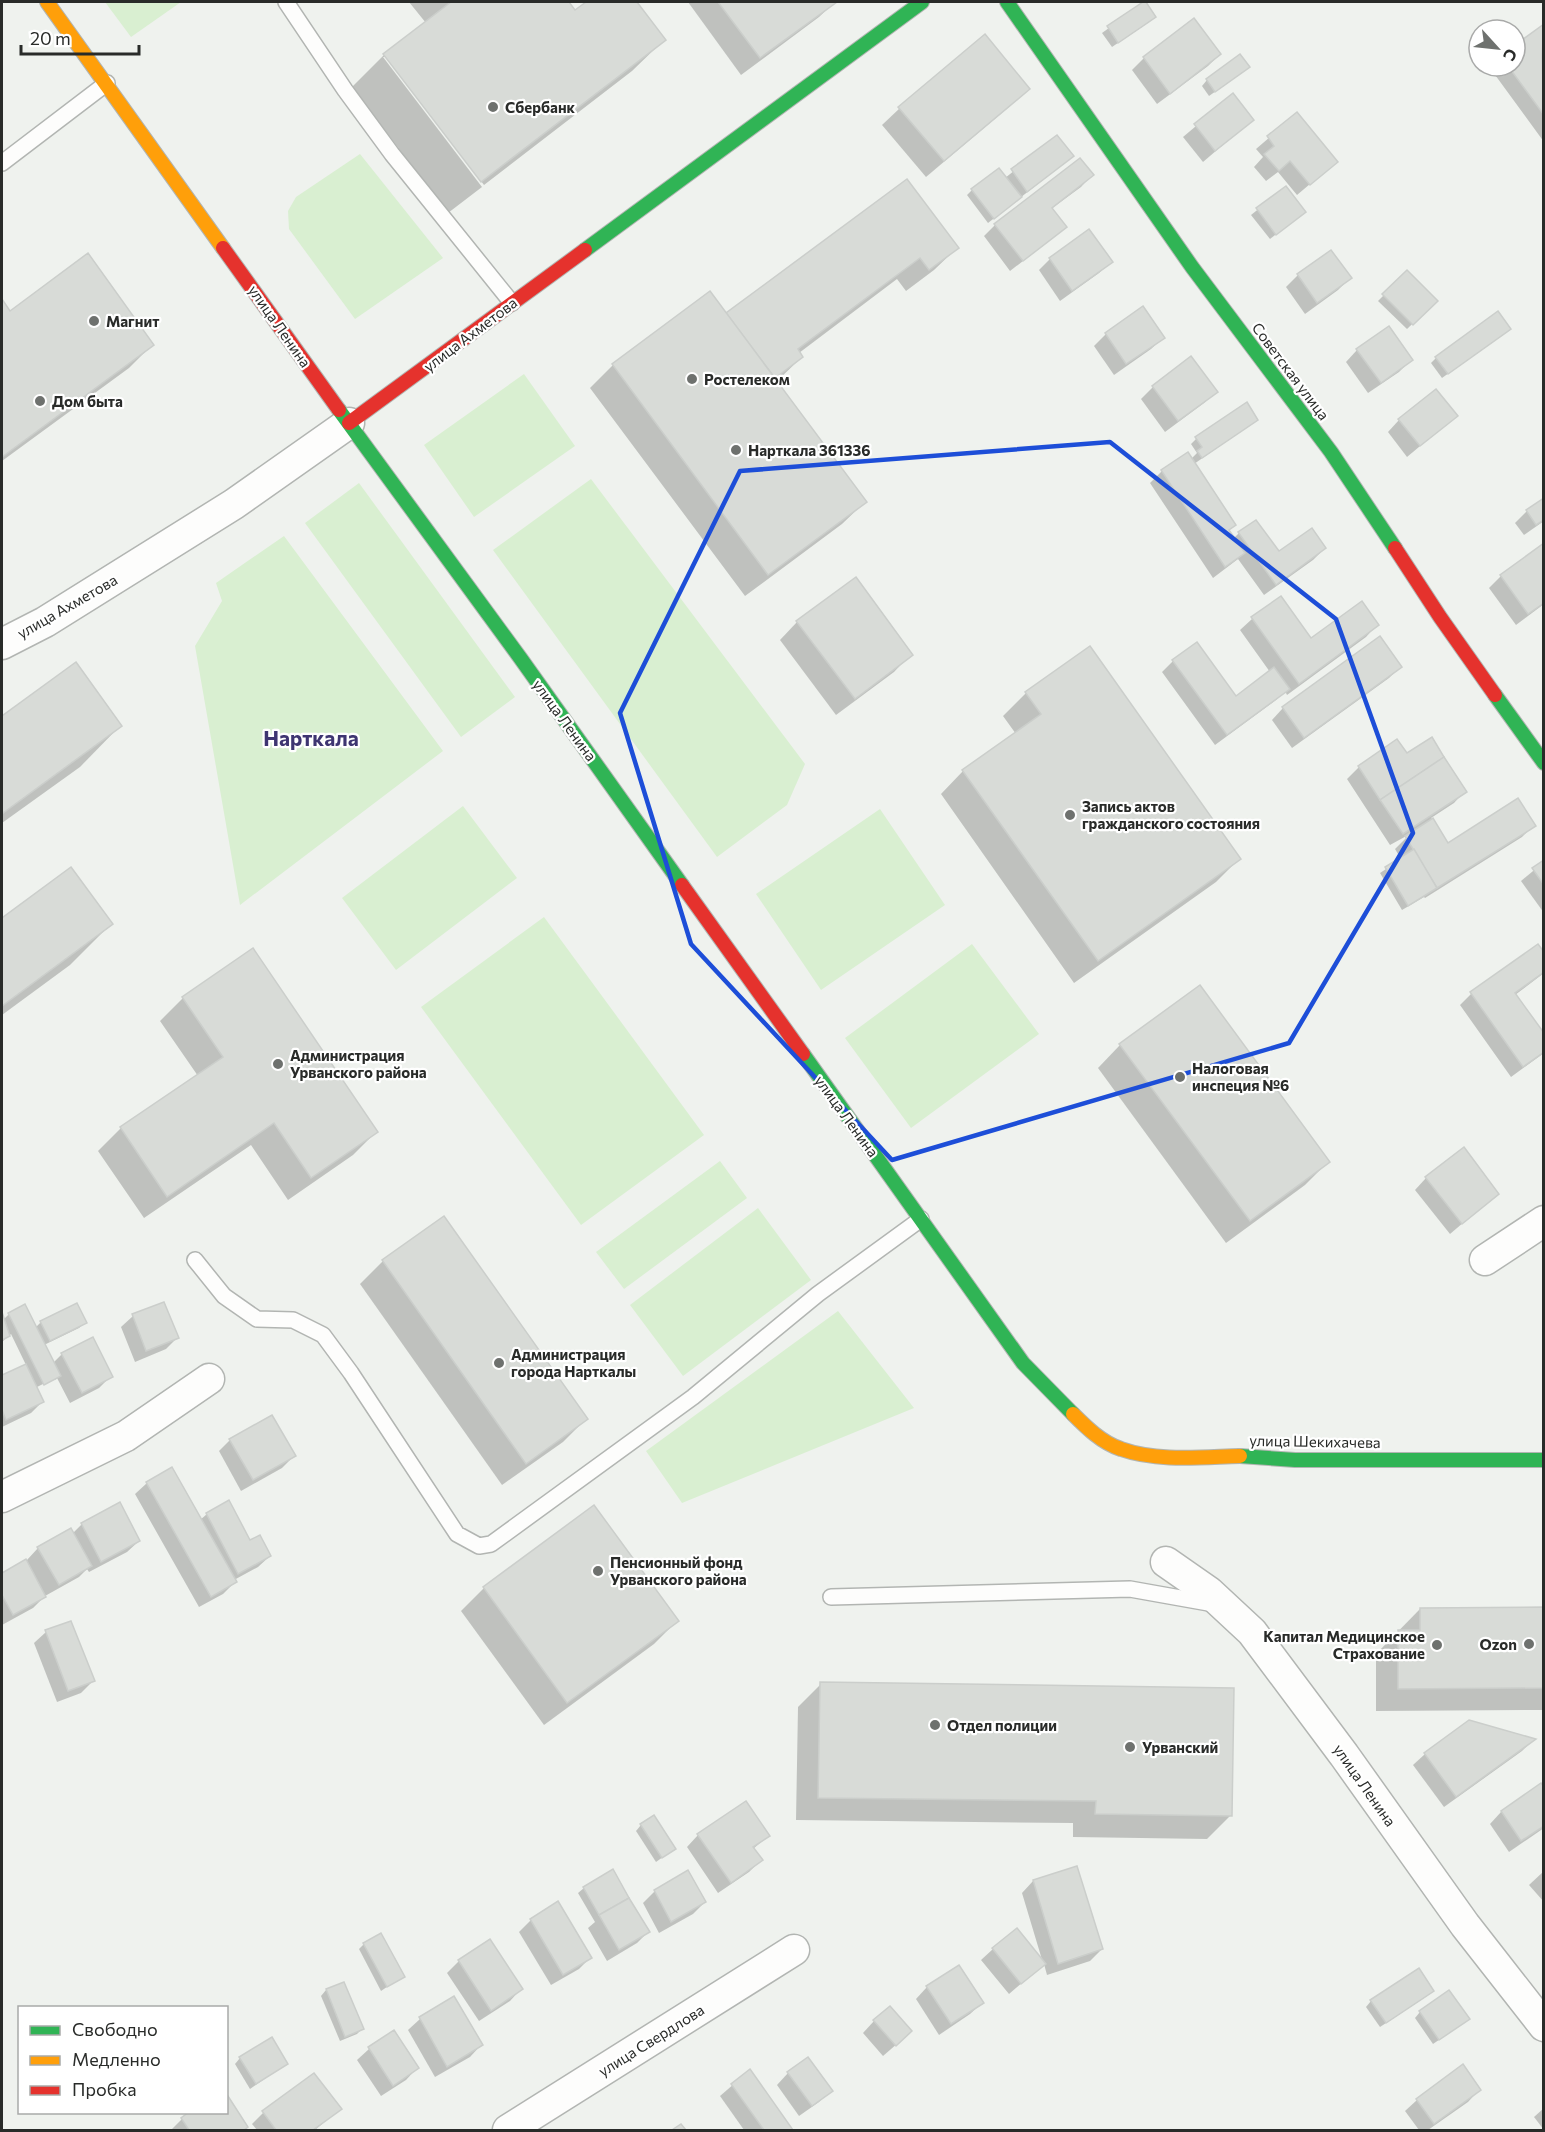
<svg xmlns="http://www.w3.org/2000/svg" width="1545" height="2132" font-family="Commissioner,sans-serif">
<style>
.green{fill:#d9efd1}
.shadow{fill:#0003}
.building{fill:#d8dbd7;stroke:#cbcecb;stroke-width:1.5}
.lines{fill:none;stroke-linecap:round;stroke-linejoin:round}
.lane-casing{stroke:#b2b5b2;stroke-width:18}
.street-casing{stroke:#b2b5b2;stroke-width:33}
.fast-casing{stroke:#b2b5b2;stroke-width:16}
.slow-casing{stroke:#b2b5b2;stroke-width:16}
.jam-casing{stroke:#b2b5b2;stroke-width:16}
.lane{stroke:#fdfdfc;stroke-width:15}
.street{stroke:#fdfdfc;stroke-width:30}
.fast{stroke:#30b455;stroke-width:14}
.slow{stroke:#ff9f0a;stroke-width:14}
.jam{stroke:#e5322d;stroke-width:14}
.marked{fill:none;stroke:#1d4ed8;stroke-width:4.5;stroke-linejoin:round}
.poi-dot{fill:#6e716e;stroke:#fff;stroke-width:2}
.labels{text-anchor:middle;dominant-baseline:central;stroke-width:4.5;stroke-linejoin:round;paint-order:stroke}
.poi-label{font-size:15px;font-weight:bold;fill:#292b29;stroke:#fff;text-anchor:start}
.street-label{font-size:15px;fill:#292b29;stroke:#fff}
.district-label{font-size:21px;font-weight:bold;fill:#3e3571;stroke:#fff}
</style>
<rect width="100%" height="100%" fill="#eff2ee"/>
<g class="green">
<path d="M105,2H181L131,37Z"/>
<path d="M360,154L443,258L355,319L289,229L288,211L296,197Z"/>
<path d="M524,374L575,446L474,517L424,445Z"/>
<path d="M591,479L805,764L787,805L717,857L493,550Z"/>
<path d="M359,483L515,697L461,737L305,523Z"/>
<path d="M284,536L443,751L240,905L195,646L222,601L216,583Z"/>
<path d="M463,806L517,878L396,970L342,898Z"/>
<path d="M880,809L945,905L821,990L756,894Z"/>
<path d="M544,917L704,1135L581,1225L421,1007Z"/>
<path d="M972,944L1039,1034L911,1128L845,1038Z"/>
<path d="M720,1161L747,1198L624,1289L596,1252Z"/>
<path d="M758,1208L811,1280L683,1376L630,1305Z"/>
<path d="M838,1311L914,1408L682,1503L646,1451Z"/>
</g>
<g class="shadow">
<path d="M409,2H567L575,12L588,2H635L664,40L632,71L484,185L387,57H383L482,187L448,213L352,87L384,55L426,23Z"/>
<path d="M688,2H835L819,17L741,75Z"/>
<path d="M1145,2L1149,22L1112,47L1102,33Z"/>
<path d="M1194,20L1220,54L1208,66L1157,104L1132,70L1143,59Z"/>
<path d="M1544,26V57L1542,58L1544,61V142L1490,68L1492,66H1515V46Z"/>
<path d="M1243,72L1209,96L1202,86L1207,80Z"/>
<path d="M1028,89L1010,106L926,177L882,125L900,108Z"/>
<path d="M1233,95L1252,120L1203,162L1183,137Z"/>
<path d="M1297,114L1336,162L1297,195L1278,172L1266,181L1254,167L1263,157L1256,149Z"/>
<path d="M1057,137L1066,162L988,223L967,195L972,190L1005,178Z"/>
<path d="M1092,175L1081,187L1051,209L1065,227L1053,238L1010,271L984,236L995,225Z"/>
<path d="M907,181L957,248L934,270L906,291L897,279L799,353L802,357L776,382L865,502L842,524L745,596L590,388L613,365L709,293L726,315Z"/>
<path d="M1285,188L1298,217L1270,239L1251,215Z"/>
<path d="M1331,252L1350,278L1338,290L1305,314L1286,287L1298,275Z"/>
<path d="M1050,259L1111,262L1099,273L1060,301L1039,270Z"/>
<path d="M1407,272L1436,301L1407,329L1378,301Z"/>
<path d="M2,302L9,313L152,345L129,368L2,461Z"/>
<path d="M1143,309L1163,338L1151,349L1114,375L1094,346L1106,334Z"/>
<path d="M1503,334L1442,378L1431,363L1436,358Z"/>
<path d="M1357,350L1411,360L1399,372L1368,393L1346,362Z"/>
<path d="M1153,387L1216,391L1204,403L1165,432L1141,399Z"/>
<path d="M1246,404L1257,420L1194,464L1228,531L1233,539L1239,533L1278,553L1325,548L1313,560L1264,595L1238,559L1213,578L1150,483L1162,471L1191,459L1197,453L1191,444L1196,439Z"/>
<path d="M1456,416L1407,457L1388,432L1399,420Z"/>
<path d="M1544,500V521L1524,535L1515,523L1527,511Z"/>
<path d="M1544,545V604L1516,625L1489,588L1501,576Z"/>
<path d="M1281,598L1311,640L1377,625L1366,637L1287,695L1285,691L1276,700L1215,745L1162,672L1173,661L1236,698L1270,672L1240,630L1252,619Z"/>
<path d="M797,622L911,654L894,672L836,715L780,640Z"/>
<path d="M76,664L120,726L80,767L2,823V718Z"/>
<path d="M1400,667L1389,678L1292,748L1272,720L1283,708Z"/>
<path d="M1026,693L1239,859L1216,882L1074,983L941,794L963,771L1016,734L1003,716Z"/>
<path d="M1396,741L1407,755L1465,791L1454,803L1431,818L1448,845L1534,825L1522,837L1425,898L1424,897L1402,910L1380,873L1401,859L1395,849L1410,834L1390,845L1347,779L1359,767Z"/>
<path d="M1544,862V913L1521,881Z"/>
<path d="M71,869L111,924L70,965L2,1015V919Z"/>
<path d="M1538,947L1541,951L1544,949V973L1515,995L1544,1035V1053L1511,1077L1460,1005L1471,994Z"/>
<path d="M183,998L376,1132L353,1155L288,1200L251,1145L144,1218L98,1151L121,1128L198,1076L160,1021Z"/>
<path d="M1120,1045L1328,1162L1305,1185L1226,1243L1098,1068Z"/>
<path d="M1426,1178L1497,1194L1450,1234L1415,1190Z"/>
<path d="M383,1261L586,1419L563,1442L502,1485L360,1284Z"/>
<path d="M9,1314L35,1328L41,1322L85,1323L79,1328L44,1345L53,1363L62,1354L111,1376L99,1388L70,1403L57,1378L55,1380V1378L37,1387L42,1402L31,1413L2,1427V1377L26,1365L11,1334L2,1342V1316L3,1320Z"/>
<path d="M133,1316L177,1338L166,1349L135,1362L121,1327Z"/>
<path d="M230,1440L294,1456L282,1468L241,1491L219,1451Z"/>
<path d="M147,1483L200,1520L207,1514L270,1556L258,1567L234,1580L235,1582L223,1594L199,1607L135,1494Z"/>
<path d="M594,1507L677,1621L654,1644L544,1725L461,1611L484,1588Z"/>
<path d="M82,1524L139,1541L127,1552L89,1572L87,1569L79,1577L45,1596L33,1608L2,1625V1574L27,1560L38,1548L72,1534Z"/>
<path d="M1544,1608V1710L1376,1711V1654L1420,1609Z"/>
<path d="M46,1632L93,1681L81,1693L57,1702L34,1643Z"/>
<path d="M821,1684L1230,1816L1207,1839L1073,1837V1823L796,1820L798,1707Z"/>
<path d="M1533,1740L1522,1751L1444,1807L1413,1765L1425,1754Z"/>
<path d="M1541,1785L1544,1790V1828L1509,1852L1490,1824L1501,1812Z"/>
<path d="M641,1825L674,1849L656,1862L636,1831Z"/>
<path d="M698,1835L768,1836L753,1849L761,1860L749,1872L718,1893L687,1847Z"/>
<path d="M1544,1871V1902L1529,1885Z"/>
<path d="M1033,1881L1102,1949L1090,1961L1047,1975L1044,1964L1009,1994L981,1960L993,1949L1043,1963L1022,1893Z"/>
<path d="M584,1888L648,1932L637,1943L607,1961L588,1928L595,1922L578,1893Z"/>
<path d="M655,1891L705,1902L693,1914L659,1933L643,1903Z"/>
<path d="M531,1920L590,1958L579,1969L551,1985L519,1932Z"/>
<path d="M489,1941L521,1989L510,2001L479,2021L447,1973L459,1961Z"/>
<path d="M364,1944L403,1976L381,1991L359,1949Z"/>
<path d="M343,1984L362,2029L357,2034L340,2041L321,1996L326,1990Z"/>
<path d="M927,1987L982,2003L970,2014L939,2035L916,1999Z"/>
<path d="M1427,1996L1380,2027L1366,2007L1371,2001Z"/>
<path d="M454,1999L481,2045L470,2057L435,2077L408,2030L420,2019Z"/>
<path d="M1420,2012L1462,2024L1433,2044L1415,2018Z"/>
<path d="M874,2021L898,2043L883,2056L863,2033Z"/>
<path d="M369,2049L417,2068L406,2080L381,2096L357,2060Z"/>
<path d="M240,2058L286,2064L250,2089L235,2064Z"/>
<path d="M749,2071L792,2130H744L720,2096Z"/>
<path d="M788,2073L831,2090L819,2102L799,2116L777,2085Z"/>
<path d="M1479,2090L1468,2102L1428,2130H1419L1405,2111L1417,2100Z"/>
<path d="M1544,2108V2130L1534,2117Z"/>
<path d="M340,2109L315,2130H257L252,2124L263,2113Z"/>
<path d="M182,2119L247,2127L243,2130H171Z"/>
</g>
<g class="building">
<path d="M451,2H569L575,10L586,2H637L666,40L481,182L383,54Z"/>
<path d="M718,2H837L760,58Z"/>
<path d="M1143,2H1146L1156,17L1118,43L1107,26Z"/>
<path d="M1194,18L1221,54L1170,94L1143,57Z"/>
<path d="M1544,24L1542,56L1544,115L1508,66H1515V45Z"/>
<path d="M985,34L1030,89L944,161L898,107Z"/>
<path d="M1240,54L1250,67L1215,92L1206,79Z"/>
<path d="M1233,93L1254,120L1215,151L1194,124Z"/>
<path d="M1297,112L1338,162L1310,185L1290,161L1279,171L1264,154L1274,146L1267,136Z"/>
<path d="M1057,135L1074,156L1027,192L1011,169Z"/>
<path d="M1080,158L1094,175L1052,208L1067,227L1023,261L994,224Z"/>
<path d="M999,168L1022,197L994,219L971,189Z"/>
<path d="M907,179L959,248L929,270L920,258L798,349L803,357L775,378L726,313Z"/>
<path d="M1286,186L1306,212L1276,235L1256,208Z"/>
<path d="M1089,229L1113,262L1072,291L1049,258Z"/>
<path d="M1331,250L1352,278L1317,303L1297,274Z"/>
<path d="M88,253L154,345L2,457V299L10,311Z"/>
<path d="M1407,270L1438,301L1413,325L1382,294Z"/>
<path d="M710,291L867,502L768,575L612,364Z"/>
<path d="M1143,306L1165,338L1126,364L1105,333Z"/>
<path d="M1498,311L1511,329L1448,374L1435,357Z"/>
<path d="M1389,326L1413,360L1381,383L1356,349Z"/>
<path d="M1191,356L1218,392L1178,421L1152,386Z"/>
<path d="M1436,389L1458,416L1420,446L1398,419Z"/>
<path d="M1247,402L1258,420L1202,458L1197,451L1202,447L1195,437Z"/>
<path d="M1188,452L1236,525L1229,530L1245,553L1225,567L1161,470Z"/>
<path d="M1544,498V520L1536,525L1526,510Z"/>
<path d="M1256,520L1279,551L1312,528L1326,548L1276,585L1238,532Z"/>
<path d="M1544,543V603L1528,614L1500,575Z"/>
<path d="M856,577L913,655L855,699L796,621Z"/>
<path d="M1281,596L1311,638L1362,601L1379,625L1299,684L1251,617Z"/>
<path d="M1380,636L1402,667L1304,738L1282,707Z"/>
<path d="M1197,642L1236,696L1274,667L1290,689L1227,735L1172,660Z"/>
<path d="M1090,646L1241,859L1098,961L962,770L1041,714L1025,692Z"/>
<path d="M76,662L122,726L3,813L2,810V716Z"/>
<path d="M1432,737L1444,757L1380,800L1358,766L1397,739L1407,753Z"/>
<path d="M1444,757L1467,792L1403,834L1380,800Z"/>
<path d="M1518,798L1536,826L1437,888L1405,836L1433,818L1448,843Z"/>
<path d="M1414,849L1437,888L1408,906L1385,867Z"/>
<path d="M1544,860V885L1532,868Z"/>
<path d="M71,867L113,924L2,1006V918Z"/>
<path d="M1538,944L1544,952V972L1515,993L1544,1033V1052L1523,1067L1470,992Z"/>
<path d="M253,948L378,1132L311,1178L274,1123L167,1197L120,1127L223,1057L182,997Z"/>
<path d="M1200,985L1330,1162L1250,1221L1119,1044Z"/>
<path d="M1464,1147L1499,1194L1462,1224L1425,1177Z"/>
<path d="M444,1216L588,1419L526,1464L382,1260Z"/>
<path d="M164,1302L179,1338L146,1351L132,1314Z"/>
<path d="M77,1303L87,1323L50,1341L40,1321Z"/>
<path d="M25,1304L61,1376L44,1385L8,1313Z"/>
<path d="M2,1312L10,1336L2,1340Z"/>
<path d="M93,1337L113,1377L82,1393L61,1353Z"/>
<path d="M26,1364L44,1402L6,1420L2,1410V1375Z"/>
<path d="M272,1415L296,1456L253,1480L229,1439Z"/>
<path d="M172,1467L237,1582L211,1597L146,1482Z"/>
<path d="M229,1500L250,1540L260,1535L271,1556L238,1574L206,1513Z"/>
<path d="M120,1502L140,1541L101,1562L81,1523Z"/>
<path d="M594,1505L679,1621L567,1703L483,1587Z"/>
<path d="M71,1528L92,1566L59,1585L37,1547Z"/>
<path d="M26,1559L46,1597L13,1615L2,1595V1573Z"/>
<path d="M1544,1607V1688L1398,1689V1630H1420V1608Z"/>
<path d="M71,1621L95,1681L68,1691L45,1630Z"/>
<path d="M820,1682L1234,1688L1232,1816L1095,1814L1096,1801L818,1798Z"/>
<path d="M1469,1720L1536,1739L1456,1797L1424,1753Z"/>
<path d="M1541,1783L1544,1787V1826L1521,1841L1501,1811Z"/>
<path d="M746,1801L770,1836L753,1847L763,1860L731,1883L697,1834Z"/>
<path d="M654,1815L676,1849L662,1858L640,1824Z"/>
<path d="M1077,1866L1103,1949L1058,1964L1033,1880Z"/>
<path d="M613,1869L629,1898L599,1915L583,1887Z"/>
<path d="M688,1870L706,1902L671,1922L654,1890Z"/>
<path d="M629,1898L650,1932L619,1950L599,1915Z"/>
<path d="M558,1901L592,1958L563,1975L530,1919Z"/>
<path d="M1017,1928L1046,1964L1021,1984L992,1948Z"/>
<path d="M381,1933L405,1977L387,1987L363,1943Z"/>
<path d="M490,1939L523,1989L491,2011L458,1960Z"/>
<path d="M959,1965L984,2003L951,2024L926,1986Z"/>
<path d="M1419,1968L1434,1991L1386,2023L1370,2000Z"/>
<path d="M344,1982L364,2029L345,2037L326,1989Z"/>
<path d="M1449,1990L1470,2019L1439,2040L1419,2011Z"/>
<path d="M454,1996L483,2045L447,2067L419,2017Z"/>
<path d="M890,2006L912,2031L896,2046L873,2020Z"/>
<path d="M394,2030L419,2068L393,2086L368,2047Z"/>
<path d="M272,2037L288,2064L256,2084L239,2057Z"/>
<path d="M808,2057L833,2091L812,2106L787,2072Z"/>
<path d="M1463,2064L1481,2090L1434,2124L1416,2099Z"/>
<path d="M750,2069L793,2130H764L731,2084Z"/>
<path d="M314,2073L342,2109L313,2130H276L262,2111Z"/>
<path d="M226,2093L248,2127L244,2130H189L181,2118L189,2112H226Z"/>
<path d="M681,2124L686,2130H672Z"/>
</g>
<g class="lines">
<defs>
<g id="lane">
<path d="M286,2L345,90L392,154L512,303"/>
<path d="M2,163L107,83"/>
<path d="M195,1260L224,1296L257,1319L293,1320L323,1335L351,1373L457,1534L479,1546L491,1544L693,1397L818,1294L921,1219"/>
<path d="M831,1597L1130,1589L1214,1604"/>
</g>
<g id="street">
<path d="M2,644L45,622L234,504L349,423"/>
<path d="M1485,1260L1544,1221"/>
<path d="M2,1497L126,1436L209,1379"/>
<path d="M1166,1562L1209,1592L1252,1632L1344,1755L1465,1925L1544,2026"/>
<path d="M508,2130L794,1950"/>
</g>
<g id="fast">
<path d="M1007,2L1192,267L1331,452L1395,548"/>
<path d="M585,250L922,2"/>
<path d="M339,410L521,659L682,885"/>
<path d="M1495,695L1544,763"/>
<path d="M803,1054L1023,1363L1073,1414"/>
<path d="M1240,1456L1295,1460H1544"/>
</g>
<g id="slow">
<path d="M47,2L223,248"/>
<path d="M1073,1414C1086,1427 1102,1443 1121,1449C1158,1462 1202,1457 1240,1456"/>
</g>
<g id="jam">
<path d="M223,248L339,410"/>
<path d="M349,423L585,250"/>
<path d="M1395,548L1440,617L1495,695"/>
<path d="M682,885L803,1054"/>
</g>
</defs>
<use href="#lane" class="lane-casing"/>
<use href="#street" class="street-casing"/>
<use href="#fast" class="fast-casing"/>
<use href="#slow" class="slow-casing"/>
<use href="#jam" class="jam-casing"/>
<use href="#lane" class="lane"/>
<use href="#street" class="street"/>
<use href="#fast" class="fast"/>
<use href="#slow" class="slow"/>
<use href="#jam" class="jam"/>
</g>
<path class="marked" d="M1110,442L1336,619L1413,833L1289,1043L892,1160L691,944L620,713L740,471Z"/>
<g class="poi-dot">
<circle cx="493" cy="107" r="6"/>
<circle cx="94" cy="321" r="6"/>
<circle cx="692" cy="379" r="6"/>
<circle cx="40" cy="401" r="6"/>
<circle cx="736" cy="450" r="6"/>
<circle cx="1070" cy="815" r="6"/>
<circle cx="278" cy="1064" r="6"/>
<circle cx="1180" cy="1077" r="6"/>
<circle cx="499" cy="1363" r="6"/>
<circle cx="598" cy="1571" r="6"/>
<circle cx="1529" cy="1644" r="6"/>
<circle cx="1437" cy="1645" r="6"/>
<circle cx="935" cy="1725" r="6"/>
<circle cx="1130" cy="1747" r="6"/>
</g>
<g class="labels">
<g class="poi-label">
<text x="505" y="107">Сбербанк</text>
<text x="106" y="321">Магнит</text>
<text x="704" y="379">Ростелеком</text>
<text x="52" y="401">Дом быта</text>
<text x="748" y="450">Нарткала 361336</text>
<text x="1082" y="806">Запись актов<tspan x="1082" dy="17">гражданского состояния</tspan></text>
<text x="290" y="1055">Администрация<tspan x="290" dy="17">Урванского района</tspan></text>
<text x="1192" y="1068">Налоговая<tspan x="1192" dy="17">инспеция №6</tspan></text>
<text x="511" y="1354">Администрация<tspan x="511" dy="17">города Нарткалы</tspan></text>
<text x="610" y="1562">Пенсионный фонд<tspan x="610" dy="17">Урванского района</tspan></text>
<text x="1425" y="1636" text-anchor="end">Капитал Медицинское<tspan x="1425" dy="17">Страхование</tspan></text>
<text x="1517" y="1644" text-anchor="end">Ozon</text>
<text x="947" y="1725">Отдел полиции</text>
<text x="1142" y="1747">Урванский</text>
</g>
<g class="street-label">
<text transform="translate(280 326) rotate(55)">улица Ленина</text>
<text transform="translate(470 334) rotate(-37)">улица Ахметова</text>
<text transform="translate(1291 371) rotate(53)">Советская улица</text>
<text transform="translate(67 606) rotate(-30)">улица Ахметова</text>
<text transform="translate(565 720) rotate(54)">улица Ленина</text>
<text transform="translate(847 1116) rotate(54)">улица Ленина</text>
<text transform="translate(1315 1441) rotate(1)">улица Шекихачева</text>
<text transform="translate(1365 1785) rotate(55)">улица Ленина</text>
<text transform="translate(651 2040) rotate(-32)">улица Свердлова</text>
</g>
<g class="district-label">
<text x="311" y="737">Нарткала</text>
</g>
</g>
<rect width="1545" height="2132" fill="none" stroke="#292b29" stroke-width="6"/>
<rect x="18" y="2006" width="210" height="108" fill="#ffffff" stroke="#a9aaa9" stroke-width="1.5"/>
<rect x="30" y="2026" width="30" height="9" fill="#30b455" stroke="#a9aaa9" stroke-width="1.5"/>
<text x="72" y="2036" font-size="18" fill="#292b29">Свободно</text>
<rect x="30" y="2056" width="30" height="9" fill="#ff9f0a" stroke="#a9aaa9" stroke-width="1.5"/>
<text x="72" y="2066" font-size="18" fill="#292b29">Медленно</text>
<rect x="30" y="2086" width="30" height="9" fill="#e5322d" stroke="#a9aaa9" stroke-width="1.5"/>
<text x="72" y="2096" font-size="18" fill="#292b29">Пробка</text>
<g transform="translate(1497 48) rotate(117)"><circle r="28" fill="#ffffff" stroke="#a9aaa9" stroke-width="1.5"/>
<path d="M0-4.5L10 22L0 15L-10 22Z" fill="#6e716e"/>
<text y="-9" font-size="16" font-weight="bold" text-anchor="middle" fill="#292b29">С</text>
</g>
<path d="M21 45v9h118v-9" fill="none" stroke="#292b29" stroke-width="3"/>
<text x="30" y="45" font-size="18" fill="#292b29" stroke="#ffffff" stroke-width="4.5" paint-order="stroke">20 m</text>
</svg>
